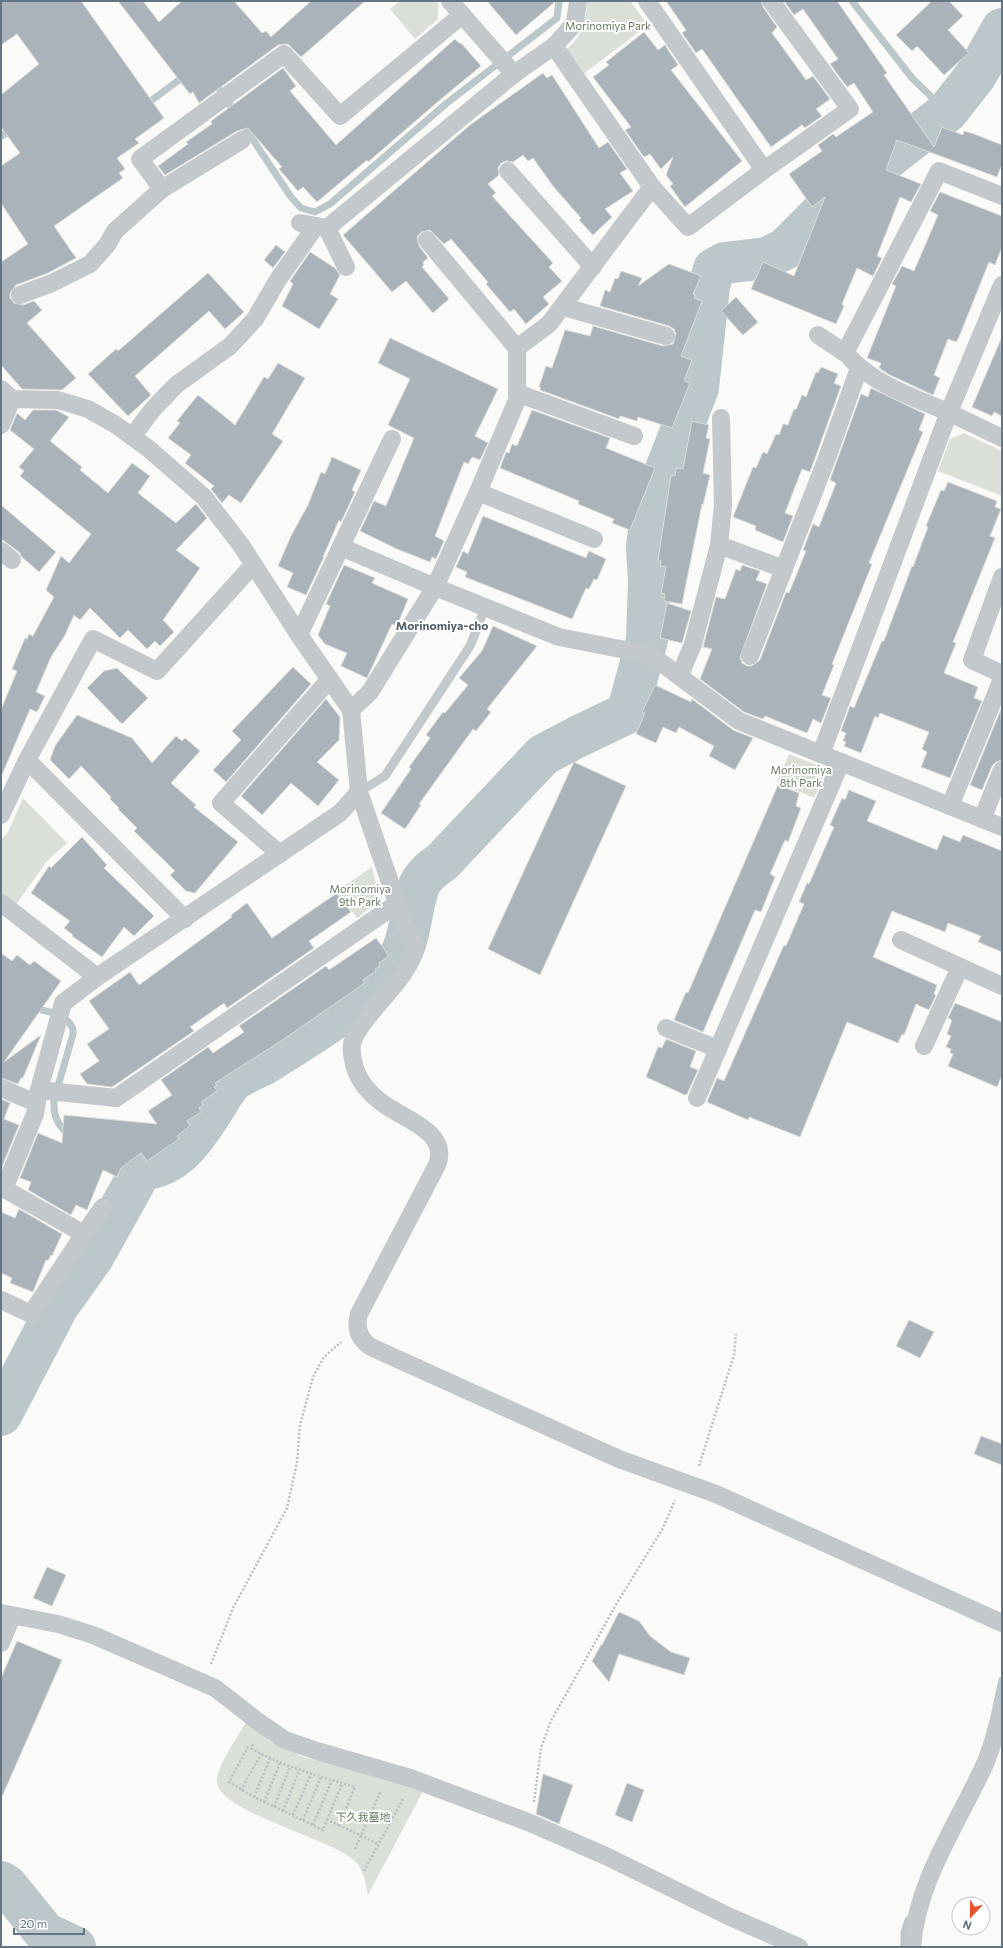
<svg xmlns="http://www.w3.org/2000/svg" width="1003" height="1948" font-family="Commissioner,'Noto Sans JP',sans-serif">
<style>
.green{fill:#dadfd7}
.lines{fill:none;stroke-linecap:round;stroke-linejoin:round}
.stream{stroke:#bbc7cb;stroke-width:7}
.river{stroke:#bbc7cb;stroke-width:42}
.building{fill:#aab3ba;stroke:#dcdcda}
.path{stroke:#bbbfc2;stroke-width:2.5;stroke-dasharray:2 2;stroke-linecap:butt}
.service{stroke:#c3c8cc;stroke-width:9}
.minor{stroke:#c3c8cc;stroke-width:18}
.labels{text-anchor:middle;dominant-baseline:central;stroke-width:4;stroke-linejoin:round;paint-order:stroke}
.park-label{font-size:11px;fill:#687a63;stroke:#fff}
.neighbourhood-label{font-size:12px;font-weight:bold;fill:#56646e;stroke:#fff}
</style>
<rect width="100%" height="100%" fill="#fafaf8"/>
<g class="green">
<path d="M400,1H436L439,5L437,20L415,39L390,9Z"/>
<path d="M587,1H630L648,25L582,75L564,51C581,39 587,21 587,1Z"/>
<path d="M964,433L1002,451V496L938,471L950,439Z"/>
<path d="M789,754L817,765L823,778L814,798L777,782Z"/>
<path d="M23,798L67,843L47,861L15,906L1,895V840L8,832Z"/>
<path d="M372,867C378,893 382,901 357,918L337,891Z"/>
<path d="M246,1722L269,1741L303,1757L374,1775L423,1791L368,1895C366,1884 364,1872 357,1863C336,1839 212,1811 217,1779C219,1762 238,1737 246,1722Z"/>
</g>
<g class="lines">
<g class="stream">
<path d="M852,1L912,78L947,112"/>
<path d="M214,81L291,197L301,208L315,212L330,204L447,103L557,18L559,1"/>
<path d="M144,106L187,74"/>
<path d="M1,136L13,130"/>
<path d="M33,1009C47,1010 75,1017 73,1034L54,1100C53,1115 57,1127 71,1135"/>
<path d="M120,1159L142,1169"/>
<path d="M996,1707L1002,1680"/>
<path d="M904,1945V1932L908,1920"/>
</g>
<g class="river">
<path d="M1,1415L58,1306L93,1257L142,1169C179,1168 200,1130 218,1102C222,1095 228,1085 234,1080C243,1073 256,1069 266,1063C310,1035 359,1007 393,966C412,943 409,912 419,886C423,876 433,868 442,862L543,755L577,737L625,714L629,707L647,640L649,582L647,547L652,505L698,388L709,286L714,269L725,263L767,258L785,249L833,201L947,112L976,75L1002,29"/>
<path d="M1,1882L7,1886L45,1933L75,1947"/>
</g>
</g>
<g class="building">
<path d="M1,1H81L164,118L135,139L139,143L117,158L125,169L119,173L123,178L54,226L76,258L48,273L16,285L10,293V298L14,303L23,305L34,301L42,310L27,323L76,378L62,390L22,389L1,365V262L28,244L1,203V166L20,153L1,127V95L39,64L17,34L1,45Z"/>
<path d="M118,1H143L159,22L182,1H234L262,33L266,31L271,37L311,1H365L301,57L288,44L278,45L199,103L193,92L190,94Z"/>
<path d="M487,1H556L516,35Z"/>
<path d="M666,1H761L763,7L777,27L772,33L796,66L806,80L813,76L830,99L816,109L822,116L805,128L802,125L771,147L702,49L696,53L682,33L686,30Z"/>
<path d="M784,1H837L887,73L884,75L934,147L942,127L963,135L964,131L974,134L1002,145V164L997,177L897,140L886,170L921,184L911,202L900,197L877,256L882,258L873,276L857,268L842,304L844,306L836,324L751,289L763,262L794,276L825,197L812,207L789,174L822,151L818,145L833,134L836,137L873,112L854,83L847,87L830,64L838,59L803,9L794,15Z"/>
<path d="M932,1H949L963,16L948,30L969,53L944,75L917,46L912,51L896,35Z"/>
<path d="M644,32L658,50L665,45L678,65L671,70L742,161L685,207L670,186L673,184L666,175L673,157L661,169L650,154L644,157L625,130L631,127L593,77L609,65L606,62Z"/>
<path d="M455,39L460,44L461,43L481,66L441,99L368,162L367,160L317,202L303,187L298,191L279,169L282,167L248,128L237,131L165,175L158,166L188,144L186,142L212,124L211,121L283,68L296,86L290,91L336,145Z"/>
<path d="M543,73L547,78L552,75L599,148L608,142L627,169L620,173L633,191L605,209L612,217L593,235L579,220L581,218L553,186L533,158L528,161L523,155L513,162L506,161L501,163L498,168L499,175L488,184L496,193L492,196L553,263L549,267L562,281L543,297L549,304L526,324L514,309L510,312L486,284L488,282L451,239L444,244L430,230L421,232L417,237L419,246L428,258L423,262L424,265L422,267L449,299L433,313L406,281L392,292L343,235L470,125Z"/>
<path d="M940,192L1002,216V247L995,265L989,262L959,337L956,342L948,339L934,375L940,378L933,395L890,375L879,368L881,363L867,358L896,286L892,284L902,266L914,271L924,248L938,215L930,211Z"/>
<path d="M276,245L285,252L273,268L264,260Z"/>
<path d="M310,252L335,268L340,275L330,294L338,299L319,329L282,306L293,284L290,281Z"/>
<path d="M669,264L701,276L693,294L695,295L694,298L702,301L681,356L692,360L685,378V381L690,383L672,428L638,417L637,421L620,416L619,419L540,390L541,388L539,387L546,366L552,368L565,330L590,336L593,326L663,346L673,344L676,334L674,329L669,326L600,306L605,290L610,292L615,278L618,279L621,271L642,278L638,286Z"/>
<path d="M208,273L244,312L225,329L209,311L135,376L151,395L128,416L88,374L116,349L118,351Z"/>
<path d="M736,297L758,322L743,335L721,311Z"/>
<path d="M390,338L498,389L475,436L488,443L480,460L472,457L468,464L464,462L435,536L444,541L436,559L432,557L430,562L397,549L360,531L374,501L386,506L414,438L388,425L410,379L378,363Z"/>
<path d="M1001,339L1002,416L994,412L992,416L972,407Z"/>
<path d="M278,363L305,378L272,434L283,441L241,503L229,495L222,503L211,489L214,486L185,463L191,455L168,438L180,423L177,421L198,395L235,425L264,377L268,379Z"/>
<path d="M821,367L838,374L834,383L841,386L810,472L802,469L785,513L793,516L783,542L755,530L756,526L733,517L753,467L756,468L763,452L767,454L776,434L779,435L783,424L788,425L794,409L796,410L802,395L806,397L816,372L818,373Z"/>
<path d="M871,388L925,414L919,430L923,432L869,563L872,564L832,664L834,665L822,695L831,698L821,723L813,719L807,733L765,716L763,719L744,712L700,679L712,649L703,647L716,597L725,599L736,569L740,571L742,565L760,571L756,580L767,584L740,657L742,663L747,666H752L760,660L786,592L789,593L806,551L803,550L813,524L819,527L836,483L830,480L861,394L868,397Z"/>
<path d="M33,410H56L69,417L50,441L82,467L80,470L108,493L132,463L150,476L138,493L176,523L196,504L207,518L176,550L200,568L163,620L174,632L160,646L155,641L147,649L128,630L120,638L90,608L80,620L74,615L65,635L51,657L36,692L45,696L37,712L30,709L1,777V710L17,671L12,669L25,638L27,639L29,634L33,636L54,597L46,590L61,556L69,563L91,534L20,476L24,471L19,467L34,449L10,430L17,413L25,420Z"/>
<path d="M532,410L610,438L606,448L655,468L630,530L612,523L614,519L578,504L579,501L500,468L506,452L509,453L512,444L517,446Z"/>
<path d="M692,421L709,425L706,438L710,439L703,473L710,475L703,505L702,504L682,604L664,601L665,594L661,593L666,567L660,566L661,561L658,560L671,475L675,476L676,468L683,469Z"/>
<path d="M332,457L361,470L352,490L355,492L341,522L339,520L323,557H324L306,595L287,587L293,573L278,566L291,536L308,505L321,472L325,474Z"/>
<path d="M948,482L997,501L995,507L1001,509L990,536L995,538L953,642L956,643L944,673L978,687L974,698L982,701L950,778L921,767L927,752L922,749L929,732L880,713L878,718L875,716L861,753L844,746L846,742L843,741L846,733L841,731L850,706L854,708L882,641H884L912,566L913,567L928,527L926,526L941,490L944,491Z"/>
<path d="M1,505L56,552L39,572L22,557L19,552L1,539Z"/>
<path d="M483,516L586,558L589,551L606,559L597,580L594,579L589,589L586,588L572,619L465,577L467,572L456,567L463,551L468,554Z"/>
<path d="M344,565L375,578L372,583L408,599L397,626L392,624L367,678L341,666L347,653L325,644L318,635L330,606L326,604Z"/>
<path d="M667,603L691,611L682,643L660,638Z"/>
<path d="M493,626L537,646L487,709L491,712L476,731L473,729L419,804L421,805L405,829L381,813L411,769L409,767L430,738L426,735L443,712L445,713L468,685L459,678L482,651Z"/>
<path d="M293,667L311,684L226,782L213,770L241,740L232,731Z"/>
<path d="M117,668L148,698L122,724L87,688L104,671Z"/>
<path d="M655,685L691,702L692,699L733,730L753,738L735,770L709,756L714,746L679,727L676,733L663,727L656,743L636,734L645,713L642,712Z"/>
<path d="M326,699L340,717L339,740L317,762L339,780L318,806L291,783L262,815L241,796Z"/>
<path d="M1001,709L1002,760L996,762L992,766L982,790L970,785Z"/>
<path d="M77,715L132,738L152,763L176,736L182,741L185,738L200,751L171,783L196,805L194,807L238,842L195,893L186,891L170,875L175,871L134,831L137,828L118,809L119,808L110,799L111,797L81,766L69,779L50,760L55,746Z"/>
<path d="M574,762L626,786L540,975L488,949Z"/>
<path d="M778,785L799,793L796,806L801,808L788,842L785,840L770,874L775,877L761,912L755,910L703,1032L674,1020L686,992L688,993Z"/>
<path d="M849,790L876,801L867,821L937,850L943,835L960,842L963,835L1002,851V952L978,942L981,936L948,923L945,932L892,911L873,957L937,985L934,994L936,995L929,1010L916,1004L904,1035L902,1034L898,1043L847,1022L800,1137L749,1117L748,1120L707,1102L717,1078L724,1081L784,945L786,946L804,904L799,902L807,883L809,884L834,827L830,825L842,798L845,800Z"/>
<path d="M82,837L107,865L104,868L154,916L134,936L124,927L102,957L72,936L73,935L64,928L70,921L31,893L49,866L51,868Z"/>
<path d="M337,893L351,912L309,941L314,948L227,1008L224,1003L190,1027L194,1031L112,1087L87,1084L80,1074L99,1061L87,1044L109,1029L89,1001L130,972L139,985L232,917L231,915L247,903L272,938Z"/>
<path d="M376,938L389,956L379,963L380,966L375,969L376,971L363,980L365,983L281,1041L215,1083L217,1085L214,1087L217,1091L201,1102L203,1105L199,1108L201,1112L187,1121L190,1126L177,1136L179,1139L147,1161L141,1153L121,1168L117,1177L103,1170L87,1210L76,1205L71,1215L28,1190L31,1182L20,1178L38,1133L62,1143L64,1115L157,1124L148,1111L172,1095L161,1080L208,1047L213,1053L244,1032L239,1026L326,966L329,970Z"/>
<path d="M1,953L12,961L17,955L30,965L34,961L61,981L4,1062L41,1035L23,1078H21L18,1084L1,1078Z"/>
<path d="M955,1003L1002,1022V1075L997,1087L948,1066L953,1054L950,1053L951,1049L946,1047L951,1036L947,1034L952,1020L948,1018Z"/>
<path d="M666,1039L696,1051L690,1067L698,1070L687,1094L685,1095L646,1077L658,1047L662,1048Z"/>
<path d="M1,1099L10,1103L4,1119L19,1125L1,1169Z"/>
<path d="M19,1209L62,1234L52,1256L51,1255L48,1261L46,1260L33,1292L10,1283L12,1278L1,1273V1212L15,1218Z"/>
<path d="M909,1320L934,1332L920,1358L896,1346Z"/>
<path d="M981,1436L1002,1444V1465L974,1454Z"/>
<path d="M47,1567L66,1575L52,1606L33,1598Z"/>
<path d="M619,1612L639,1621L650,1636L671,1652L690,1658L684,1675L619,1654L609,1682L592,1661L601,1645H602Z"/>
<path d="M17,1641L62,1660L1,1799V1678Z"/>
<path d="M543,1774L573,1785L559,1824L536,1814Z"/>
<path d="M627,1783L644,1790L632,1822L615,1815Z"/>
</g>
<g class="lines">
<g class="path">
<path d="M699,1466L734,1355L736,1334"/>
<path d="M211,1664L233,1608L287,1508L297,1462L300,1425L313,1377L324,1357L341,1342"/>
<path d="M252,1749L248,1747L229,1782L254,1797L323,1830L327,1820L339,1825L355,1787C319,1776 285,1767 252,1749L253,1743"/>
<path d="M241,1790L261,1754"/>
<path d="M254,1797L270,1758"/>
<path d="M264,1802L280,1763"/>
<path d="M534,1802L541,1748L550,1723L617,1603L663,1528L675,1500"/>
<path d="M274,1807L290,1767"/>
<path d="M283,1811L299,1771"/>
<path d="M293,1815L311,1774"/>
<path d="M303,1820L321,1777"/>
<path d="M327,1820L342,1784"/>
<path d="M313,1825L332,1780"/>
<path d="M339,1825L378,1844"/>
<path d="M355,1849L381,1791"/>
<path d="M364,1871L404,1797"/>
</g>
<path class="service" d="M359,792L385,776L470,646L485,608"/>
<g class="minor">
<path d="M450,1L514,74"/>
<path d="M647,1L764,170"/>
<path d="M554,46L652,187L688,227L764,170L850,109L771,1"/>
<path d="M508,171L593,267"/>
<path d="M162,189L242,140"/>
<path d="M300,223L327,228L514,74L554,46L575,23L578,1"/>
<path d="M327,228L346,267"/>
<path d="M427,240L517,348"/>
<path d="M20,295L52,283L90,264L107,245L115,231L162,189L140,159L284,54L340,116L462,15"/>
<path d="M564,307L666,336"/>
<path d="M818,335L845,353L939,171L1002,196"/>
<path d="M851,359C877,386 916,398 950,413C967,421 985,430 1002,438"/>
<path d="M1,389L12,399L58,400L88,409L116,425L149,449L204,497L241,545L299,635L351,710L359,792L405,926L416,945C410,972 388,992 371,1013C364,1022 355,1032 352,1044C351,1051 353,1061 355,1068C360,1083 372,1096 385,1105C405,1119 450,1133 437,1165L359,1314C355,1328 359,1339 371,1347L619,1459L716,1494L1002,1623"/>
<path d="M517,393L634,436"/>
<path d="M1,425L12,399"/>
<path d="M132,437L153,409L176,385L230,346L255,319L279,278L316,226"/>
<path d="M478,492L594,539"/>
<path d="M719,545L784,569"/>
<path d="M341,547L435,587L478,492L517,400V348L549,324L652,187"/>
<path d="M1,551L12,560"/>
<path d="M1002,577L972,660L1002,674"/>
<path d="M299,635L392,439"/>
<path d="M750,656L827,458L859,368"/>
<path d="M680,675L693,644L719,545L723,505L721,418"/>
<path d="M351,710L370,692L435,587L559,637L651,655L739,721L1002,827"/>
<path d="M821,754L949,412L1002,285"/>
<path d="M27,760L185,919"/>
<path d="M950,806L1002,679"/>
<path d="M1,815L27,760L93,639L157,671L253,565"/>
<path d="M982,819L1002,770"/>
<path d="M280,854L221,803L329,680"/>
<path d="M1,903L97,977L340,813L359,792"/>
<path d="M901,940L1002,986"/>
<path d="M666,1028L718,1049"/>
<path d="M924,1046L960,967"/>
<path d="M1,1088L36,1103"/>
<path d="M39,1090L116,1098L398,903"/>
<path d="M697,1098L841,762"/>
<path d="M1,1187L84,1234L31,1314L1,1300"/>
<path d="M4,1189L35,1114L39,1090L63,1003L97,977"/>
<path d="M84,1234L103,1207"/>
<path d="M1,1613L58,1624L93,1635L215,1688L260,1723L285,1740L317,1751L410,1778L528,1822L608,1857L728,1916L799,1947"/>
<path d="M1,1643L12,1616"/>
<path d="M912,1947C917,1881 957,1825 984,1766C993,1747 997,1727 1002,1707"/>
</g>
</g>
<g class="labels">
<g class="park-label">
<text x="608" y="25">Morinomiya Park</text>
<text x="801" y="769">Morinomiya<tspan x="801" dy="13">8th Park</tspan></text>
<text x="360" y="888">Morinomiya<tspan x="360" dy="13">9th Park</tspan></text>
<text x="363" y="1816">下久我墓地</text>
</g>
<g class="neighbourhood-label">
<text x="442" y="625">Morinomiya-cho</text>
</g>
</g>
<rect width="1003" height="1948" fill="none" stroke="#647684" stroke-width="4"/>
<g transform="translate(971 1916) rotate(202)"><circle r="19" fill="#ffffff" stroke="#c1c8ce"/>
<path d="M0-3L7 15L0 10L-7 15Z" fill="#e8522a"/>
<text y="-6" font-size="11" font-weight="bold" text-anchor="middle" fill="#647684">N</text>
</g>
<path d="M14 1928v6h70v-6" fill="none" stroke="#647684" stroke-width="2"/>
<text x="20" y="1928" font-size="12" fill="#647684" stroke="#ffffff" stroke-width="3" paint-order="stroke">20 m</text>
</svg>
